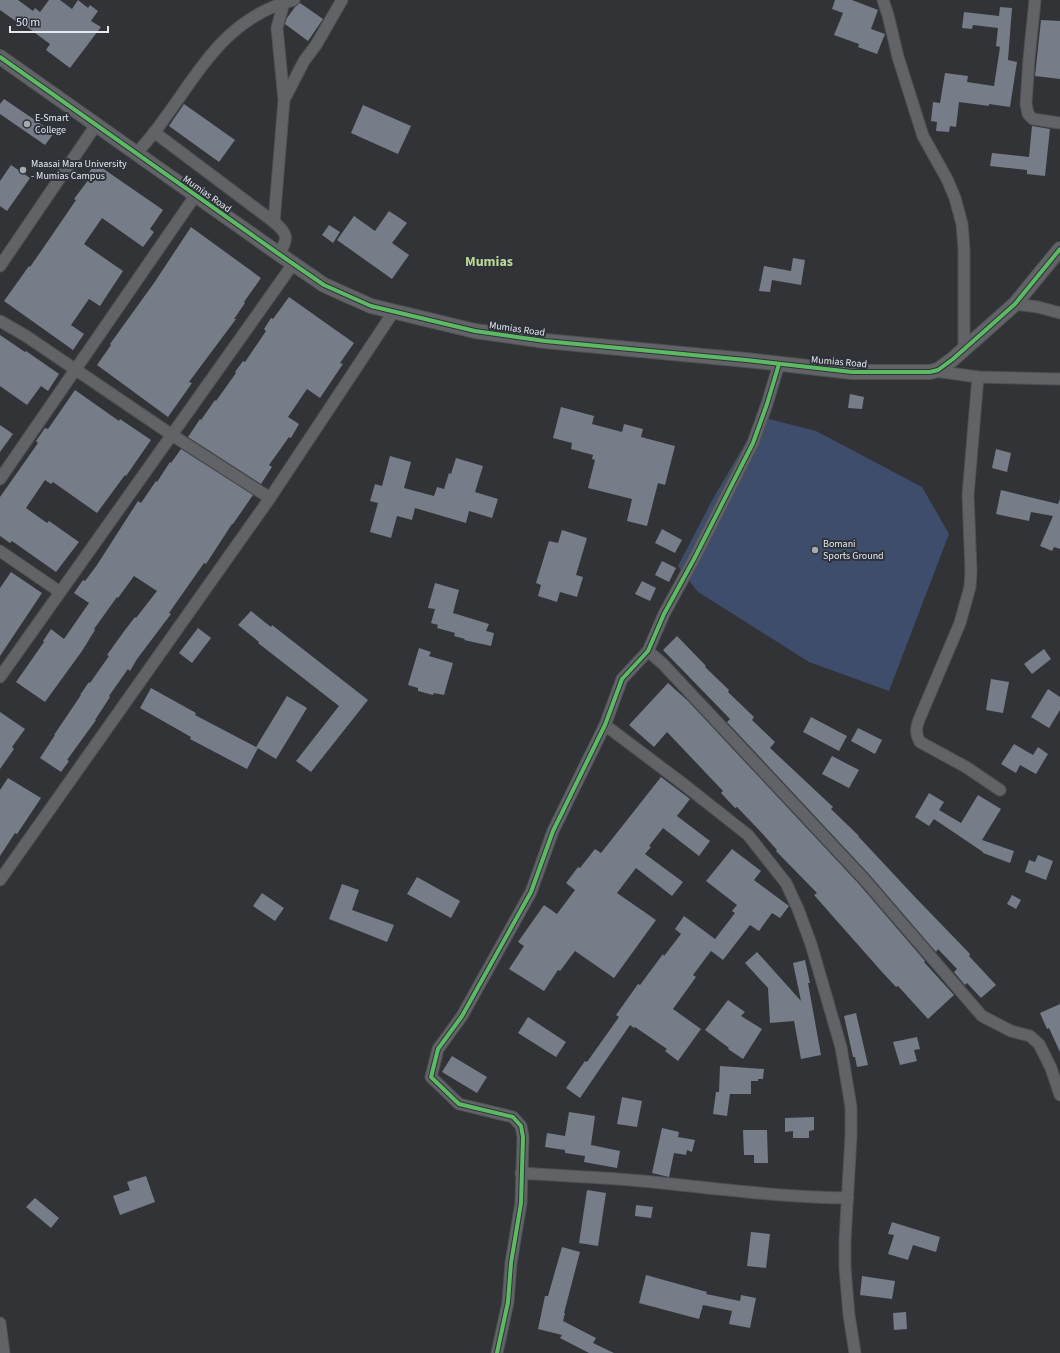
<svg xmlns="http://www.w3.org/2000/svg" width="1060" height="1353" font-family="'Source Sans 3',sans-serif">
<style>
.green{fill:#3e4d6b}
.building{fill:#767c88}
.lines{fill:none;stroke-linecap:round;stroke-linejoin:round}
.minor-casing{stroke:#4e5154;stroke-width:13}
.tertiary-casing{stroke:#4e5154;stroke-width:16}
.minor{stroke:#626366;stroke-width:11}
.tertiary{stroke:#626366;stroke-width:14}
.cycleway-casing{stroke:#2e323a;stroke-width:6}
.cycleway{stroke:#5cba63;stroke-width:4}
.poi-dot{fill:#a6a9ad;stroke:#2e323a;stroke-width:1.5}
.labels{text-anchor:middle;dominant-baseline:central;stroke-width:4;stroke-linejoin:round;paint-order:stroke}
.poi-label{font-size:10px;fill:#e5e8ed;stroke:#2e323a;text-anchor:start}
.street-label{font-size:10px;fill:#e5e8ed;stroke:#2e323a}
.district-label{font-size:14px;font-weight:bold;fill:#b9d992;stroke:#2e323a}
</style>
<rect width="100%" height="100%" fill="#313337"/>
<path class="green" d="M761,417L816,431L922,487L949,534L889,691L809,662L698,592L678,566L715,495Z"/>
<g class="building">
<path d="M0,0H18L33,11L35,8L40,12L49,0H60L72,9L78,0L88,8L90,5L98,11L91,21L101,27L70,68L46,50L50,44L19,21L17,22L0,10Z"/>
<path d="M835,0H852L878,10L871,29L885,34L877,54L858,47L859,44L834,35L843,13L832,9Z"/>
<path d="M300,3L323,19L308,41L285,24L287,18L295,7Z"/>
<path d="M1000,7L1012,8L1008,60L1017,62L1010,107L989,104V106L959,102L956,127L950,126L949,132L936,131L937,122L931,121L933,102L940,103L945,73L968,76L967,82L994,86L1000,47L996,46L998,28L973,25L972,29L962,28L964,12L999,16Z"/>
<path d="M1041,20L1060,21V79L1035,76Z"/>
<path d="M4,99L54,133L45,145L0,114V104Z"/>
<path d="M184,104L235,140L219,162L169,126Z"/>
<path d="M363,105L411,126L398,154L351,133Z"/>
<path d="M1032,126L1050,129L1045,176L1027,174V170L990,166L992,153L1029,157Z"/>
<path d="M95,163L163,210L150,229L154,232L143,247L102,218L84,244L123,271L100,306L89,299L71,325L84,334L73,350L4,301L29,266L30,267L48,241L76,200L74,199L89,179L86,177Z"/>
<path d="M11,165L30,178L7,211L0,206V181Z"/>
<path d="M389,211L407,223L392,243L409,255L392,279L337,240L354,216L375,231Z"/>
<path d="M329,225L340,232L333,243L322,235Z"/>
<path d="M191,227L261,278L244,302L245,303L234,319H236L189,382L192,383L168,417L97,365L111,345L110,344L154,283Z"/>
<path d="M793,258L805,260L801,285L772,280L770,292L759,291L764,266L791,271Z"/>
<path d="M289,297L354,343L340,363L343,364L320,398L307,389L288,417L299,424L291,438L289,437L269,465L272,467L261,484L188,437L200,419L201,420L215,400L216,401L236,373L235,372L243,361L245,362L266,331L264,329L271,318L273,319Z"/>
<path d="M0,335L25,352L26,351L59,374L48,391L41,386L27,405L0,386Z"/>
<path d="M75,390L119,421L120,419L151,440L126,476L125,475L97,513L53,482L51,484L45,480L26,508L47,523L49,521L79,542L56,572L12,541L10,543L0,536V497L38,443L36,441L45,428L48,429Z"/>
<path d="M850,394L864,397L862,409L848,408Z"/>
<path d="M561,407L594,416L592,424L622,432L624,424L643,429L641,437L675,446L665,485L658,483L647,526L627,521L632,499L588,488L595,460L592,459L593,455L571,449L572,443L553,438Z"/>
<path d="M0,425L13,434L0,452Z"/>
<path d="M181,449L253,495L233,524H232L206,564L204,563L169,613L171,614L137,659L130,671L128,669L109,696L110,697L95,720H96L67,760L69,761L61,772L40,758L55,735H54L81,695H80L89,682L90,683L109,656L107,655L125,630L135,617L136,618L157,591L134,576L118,598L117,597L94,629L95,630L82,651L45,702L16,682L44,642L43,641L51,629L64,639L89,603L74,593L83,580L85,581L97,565L138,501L141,503L156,481L157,482L170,462L171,463Z"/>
<path d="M996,449L1011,453L1007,472L992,468Z"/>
<path d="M390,456L411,462L404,488L434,496L437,487L444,489L449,473L451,474L456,458L483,466L475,492L498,499L492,518L469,511L466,523L415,508L412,520L397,516L391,538L370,532L378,503L370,501L375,484L382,486Z"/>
<path d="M1001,490L1058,504L1060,499V549L1054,547L1052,551L1040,546L1053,516L1031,512L1029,521L996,514Z"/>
<path d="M662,529L682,540L675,553L655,543Z"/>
<path d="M562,530L587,538L576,575L583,577L577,597L560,592L557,602L538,596L541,585L536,583L549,541L558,543Z"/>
<path d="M662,561L676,568L669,582L655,575Z"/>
<path d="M11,572L42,593L0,656V588Z"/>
<path d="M642,581L656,588L650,601L635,594Z"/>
<path d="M435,583L459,590L453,613L489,624L486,631L494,633L491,646L464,640L465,639L454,636L455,633L437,628L438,625L431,623L435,609L428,608Z"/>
<path d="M251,611L271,627L272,625L368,700L311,772L296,761L339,706L258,643L259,642L238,625Z"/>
<path d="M198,628L211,638L192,663L179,653Z"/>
<path d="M677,636L706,666L705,667L729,690L728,692L754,717L752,720L775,742L770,748L833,807L831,809L859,836H858L914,896L970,954L969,956L996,985L981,998L967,983L965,985L954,972L957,969L938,949L936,952L868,873L727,722L730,719L663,650Z"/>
<path d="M419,648L431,652L429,656L453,663L444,695L434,693L433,695L418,691V688L408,685Z"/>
<path d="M1044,649L1051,659L1032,674L1024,664Z"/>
<path d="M991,679L1009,682L1003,713L986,710Z"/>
<path d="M668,683L688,701L858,883L925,961L924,962L954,995L928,1019L898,986L896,987L882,972L814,895L817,893L776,851L777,850L759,830L737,807L735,808L721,793L723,791L667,732L654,747L629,725Z"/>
<path d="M151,688L196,713L195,715L258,748L247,769L190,739L191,737L140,708Z"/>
<path d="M1048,689L1060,697V710L1049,728L1031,717Z"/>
<path d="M287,696L307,708L276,759L256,747Z"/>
<path d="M0,712L25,729L12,747L14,749L0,769Z"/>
<path d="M811,717L847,736L839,751L803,732Z"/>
<path d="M858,728L882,740L875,754L851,741Z"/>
<path d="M1014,744L1033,755L1038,747L1048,754L1036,774L1020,765L1016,773L1001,764Z"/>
<path d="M832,756L859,770L849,788L822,774Z"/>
<path d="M661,777L690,799L677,816L710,841L699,856L663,828L649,846L651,847L645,854L683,882L672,896L636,868L617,893L656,920L614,978L575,951L560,971L558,970L544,991L509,969L524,946L518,942L544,905L557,914L575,890L566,883L578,867L580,868L595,849L601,853Z"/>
<path d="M8,778L41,798L17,834L15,833L0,856V790Z"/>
<path d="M929,793L944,802L939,810L961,823L978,795L1001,809L982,840L1014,851L1010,863L983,853V852L934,819L929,826L915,817Z"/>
<path d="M732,849L761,871L754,880L789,906L780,918L772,913L759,931L750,925L723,960L711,951L693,975L696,977L673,1009L701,1029L678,1061L665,1051L667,1049L635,1027L634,1028L630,1025L580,1098L566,1088L585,1061L587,1062L619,1017L616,1015L638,984L640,985L663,954L664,956L681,934L675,929L684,916L715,939L735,913L732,911L737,905L706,881Z"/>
<path d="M1038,855L1053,861L1046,880L1025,872L1029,860L1035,862Z"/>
<path d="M417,877L460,901L451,918L407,894Z"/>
<path d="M342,884L359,890L352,910L394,925L387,942L329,919Z"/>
<path d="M262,893L284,908L275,921L253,906Z"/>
<path d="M1012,895L1021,900L1016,909L1007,904Z"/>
<path d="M757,952L801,1001L793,963L805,960L810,983H808L821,1055L801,1059L794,1021L770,1023L768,988L745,963Z"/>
<path d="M728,1000L745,1012L741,1016L762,1029L743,1059L728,1049L729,1048L705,1030Z"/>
<path d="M1060,1004V1052L1049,1028L1047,1029L1040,1013Z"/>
<path d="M856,1013L868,1065L857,1067L855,1057H853L844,1016Z"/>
<path d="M528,1017L566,1042L556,1057L518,1033Z"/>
<path d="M917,1037L920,1049L914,1050L917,1061L900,1065L893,1042Z"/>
<path d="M452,1056L487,1077L477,1093L442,1072Z"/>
<path d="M720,1066L764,1069L763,1079H758V1081H751V1094H730L727,1116L713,1114L716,1092H719Z"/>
<path d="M622,1097L642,1101L637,1127L617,1124Z"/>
<path d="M569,1112L595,1116L591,1145L620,1151L617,1168L584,1162L585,1156L565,1153V1150L545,1147L547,1133L565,1136Z"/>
<path d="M814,1117V1130L809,1131V1138H793V1131L785,1132V1118Z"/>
<path d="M662,1128L679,1132L678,1137L695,1140L692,1152L687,1150L686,1155L674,1153L669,1177L652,1173Z"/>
<path d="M743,1130H767L768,1163H754V1155H744Z"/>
<path d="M146,1176L155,1202L120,1215L113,1196L130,1190L127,1182Z"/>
<path d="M587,1190L606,1193L598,1246L579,1243Z"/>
<path d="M35,1198L59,1218L51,1228L26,1207Z"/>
<path d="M636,1205L653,1207L651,1218L635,1216Z"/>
<path d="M892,1222L940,1237L936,1252L913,1245L908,1260L888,1254L894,1235L888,1234Z"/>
<path d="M751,1232L770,1234L766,1268L747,1266Z"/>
<path d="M562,1247L580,1252L564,1313H565L563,1321L596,1338L593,1343L614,1353H589L560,1338L562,1335L538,1329L545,1296H548Z"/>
<path d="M646,1275L707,1292L706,1294L740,1301L741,1295L756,1298L750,1328L729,1324L732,1311L703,1305L699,1319L639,1303Z"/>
<path d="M862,1276L895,1281L892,1299L860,1295Z"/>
<path d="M906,1312L907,1329L894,1330L893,1313Z"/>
</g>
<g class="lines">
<defs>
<g id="minor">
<path d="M883,0L888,15L898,57L923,136L947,179L955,198L962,224L964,249V350"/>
<path d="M1035,0L1029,59L1026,104L1028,114L1033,119L1060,123"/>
<path d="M286,96L304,61L316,45L342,0"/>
<path d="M154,132L274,222C289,235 288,238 279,254"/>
<path d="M137,153C145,143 155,133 162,122C200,71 226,17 294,0"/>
<path d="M274,222L284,100L277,28L284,2"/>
<path d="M0,266L96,125"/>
<path d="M1015,304L1038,307L1060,313"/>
<path d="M0,321L26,336L172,435L270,498"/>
<path d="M935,371L978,377L1060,379"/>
<path d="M978,377L968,495L971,571L970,587L960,623L921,715C917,724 914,732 920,742L966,767L1000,790"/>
<path d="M0,479L195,196"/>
<path d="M0,551L60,592"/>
<path d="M648,651L663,664L863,878L982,1016L1011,1031L1030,1036L1039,1044L1051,1068L1060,1095"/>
<path d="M0,677L293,264"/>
<path d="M605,725L682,783L748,835L786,883L798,909L811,944L841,1047L851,1107V1136L845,1240V1268L849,1315L855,1353"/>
<path d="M0,880L270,498L394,311"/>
<path d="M521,1173C562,1176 602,1177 642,1181C711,1188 779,1197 848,1198"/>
<path d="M0,1323L4,1353"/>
<path d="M497,1353L508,1302L511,1263L521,1203L523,1137L521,1126L513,1117L459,1104L431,1077L438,1049L462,1016L531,892L553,831L605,725L622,679L648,651L664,614L694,559L753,443L767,404L779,364"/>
</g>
<path id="tertiary" d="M0,57L279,254L324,285L371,306L475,331L545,341L746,360L852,372H930L938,370L953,359L1015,304L1060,249"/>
</defs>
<use href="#minor" class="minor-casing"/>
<use href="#tertiary" class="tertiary-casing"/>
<use href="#minor" class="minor"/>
<use href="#tertiary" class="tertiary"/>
<defs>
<g id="cycleway">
<path d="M0,57L279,254L324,285L371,306L475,331L545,341L746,360L852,372H930L938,370L953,359L1015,304L1060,249"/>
<path d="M497,1353L508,1302L511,1263L521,1203L523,1137L521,1126L513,1117L459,1104L431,1077L438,1049L462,1016L531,892L553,831L605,725L622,679L648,651L664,614L694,559L753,443L767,404L779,364"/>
</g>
</defs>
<use href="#cycleway" class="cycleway-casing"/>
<use href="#cycleway" class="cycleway"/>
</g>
<g class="poi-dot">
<circle cx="27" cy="124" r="4"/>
<circle cx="23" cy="170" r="4"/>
<circle cx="815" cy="550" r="4"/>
</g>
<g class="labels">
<g class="poi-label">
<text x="35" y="118">E-Smart<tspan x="35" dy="12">College</tspan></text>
<text x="31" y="164">Maasai Mara University<tspan x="31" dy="12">- Mumias Campus</tspan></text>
<text x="823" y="544">Bomani<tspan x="823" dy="12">Sports Ground</tspan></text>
</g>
<g class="street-label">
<text transform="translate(207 194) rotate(35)">Mumias Road</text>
<text transform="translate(517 329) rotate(8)">Mumias Road</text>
<text transform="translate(839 362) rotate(5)">Mumias Road</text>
</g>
<g class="district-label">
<text x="489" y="262">Mumias</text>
</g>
</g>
<path d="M10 26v6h98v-6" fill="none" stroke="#e5e8ed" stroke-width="2"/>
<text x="16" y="26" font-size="12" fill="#e5e8ed" stroke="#2e323a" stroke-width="3" paint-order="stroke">50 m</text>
</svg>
